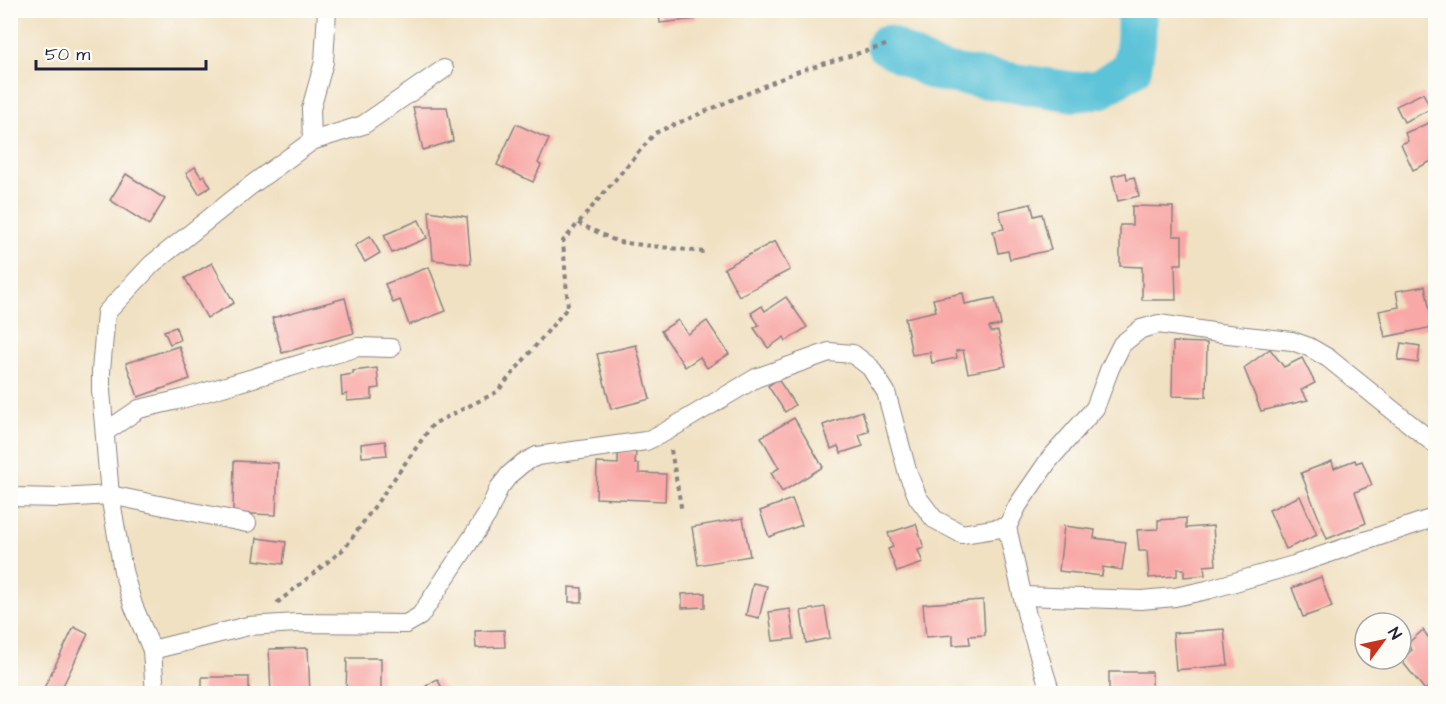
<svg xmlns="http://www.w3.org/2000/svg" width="1446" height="704" font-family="'Architects Daughter',sans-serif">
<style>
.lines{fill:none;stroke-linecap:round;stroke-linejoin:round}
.river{stroke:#5bc3d8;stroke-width:40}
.building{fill:#f8a8a6}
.street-casing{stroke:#8a827f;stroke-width:20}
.path{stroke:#8a827f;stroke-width:4;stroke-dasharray:4.5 4.5;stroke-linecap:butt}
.street{stroke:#fff;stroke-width:18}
</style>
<rect width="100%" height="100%" fill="#fdfcf7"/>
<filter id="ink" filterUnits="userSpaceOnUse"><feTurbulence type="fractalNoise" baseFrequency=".0167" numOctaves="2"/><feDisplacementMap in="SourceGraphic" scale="12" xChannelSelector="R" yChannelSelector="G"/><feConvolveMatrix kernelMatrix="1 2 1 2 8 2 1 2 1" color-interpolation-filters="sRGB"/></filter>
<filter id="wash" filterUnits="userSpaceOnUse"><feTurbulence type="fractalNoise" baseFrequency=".008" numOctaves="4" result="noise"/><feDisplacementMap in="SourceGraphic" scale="24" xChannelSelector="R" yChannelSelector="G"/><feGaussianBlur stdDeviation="1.35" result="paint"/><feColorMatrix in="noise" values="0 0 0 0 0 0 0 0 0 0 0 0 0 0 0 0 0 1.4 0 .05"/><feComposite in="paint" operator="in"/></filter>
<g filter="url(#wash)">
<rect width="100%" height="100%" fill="#f1e1c3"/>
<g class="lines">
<path class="river" d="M886,45L935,71L1075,92L1100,89L1132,68L1136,42L1137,10"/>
</g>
<g id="blocks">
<g class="building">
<path d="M659,10H695L696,19L660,23Z"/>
<path d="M1423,93L1431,109L1404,122L1396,106Z"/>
<path d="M413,107H447L453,141L423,150Z"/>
<path d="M1436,120V159L1413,170L1401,144L1408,141L1405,133Z"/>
<path d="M516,124L549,139L538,163L541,165L533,182L497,165Z"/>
<path d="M195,167L201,177L204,175L211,187L199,194L186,173Z"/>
<path d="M1126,173L1127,179L1134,177L1139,196L1118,201L1112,176Z"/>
<path d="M126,174L165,199L149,225L110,200Z"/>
<path d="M1031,204L1034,216L1042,214L1051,250L1010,259L1008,251L998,253L993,231L1004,229L999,211Z"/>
<path d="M1132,206L1173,207V236H1182V264H1175L1176,300H1142V267L1120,266V225H1132Z"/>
<path d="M429,211L467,217L471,264L433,260Z"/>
<path d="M419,220L427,238L392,253L384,235Z"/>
<path d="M370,236L380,253L365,262L355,246Z"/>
<path d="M775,241L790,270L739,296L724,268Z"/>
<path d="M212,263L234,303L207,318L185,278Z"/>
<path d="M429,267L446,311L409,325L400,300L393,303L385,284Z"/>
<path d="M1425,286L1433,327L1385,337L1379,311L1399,307L1396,291Z"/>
<path d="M963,293L965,304L995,298L1001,325L989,327L991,332L998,331L1006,366L968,373L963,350L956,351L957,358L932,363L930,352L912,355L905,318L936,311L933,299Z"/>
<path d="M786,297L807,327L786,341L784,337L768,348L754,328L759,325L751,313L762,306L765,311Z"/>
<path d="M345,298L354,333L282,353L272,318Z"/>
<path d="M678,320L688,334L707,321L729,354L707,368L700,357L685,367L661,331Z"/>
<path d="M176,327L180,340L170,344L164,331Z"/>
<path d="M1173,342L1207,343L1206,397L1172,396Z"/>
<path d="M1401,343L1420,346L1418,363L1398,360Z"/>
<path d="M636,345L650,399L611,409L597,354Z"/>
<path d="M179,346L190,379L138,397L126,363Z"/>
<path d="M1270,349L1284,367L1302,358L1315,383L1301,390L1308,400L1261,411L1244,368Z"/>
<path d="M377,368L379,388L372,389V399L347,401V394L342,395L341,376L353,374V371Z"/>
<path d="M778,379L795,405L785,412L768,386Z"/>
<path d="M862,411L869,431L859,435L863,446L841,453L838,446L831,449L823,425Z"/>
<path d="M794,418L823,467L782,492L771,473L779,468L761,437Z"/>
<path d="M385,441L387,455L362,457L361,444Z"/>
<path d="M618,452H636L635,464H639V473L666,474L665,501L596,498L597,463L618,464Z"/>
<path d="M1355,460L1356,463L1362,461L1372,485L1355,492L1366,523L1327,539L1301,473L1332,461L1334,468Z"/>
<path d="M234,461L278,463L276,515L233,513Z"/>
<path d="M1300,496L1317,535L1286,549L1269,510Z"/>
<path d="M792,499L802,525L769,537L760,511Z"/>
<path d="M743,518L750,556L698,565L692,527Z"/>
<path d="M1186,518V528L1213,526L1216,565L1204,566L1205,575L1184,577V569H1177V576L1149,578L1147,551H1139L1137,530L1158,529V520Z"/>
<path d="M916,524L924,548L918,550L923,563L897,572L888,549L893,547L888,533Z"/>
<path d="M1064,526L1095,530L1094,538L1126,542L1122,570L1103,567L1102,576L1059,571Z"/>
<path d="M257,538L286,542L283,564L254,560Z"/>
<path d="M1321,577L1332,607L1303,617L1292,588Z"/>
<path d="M753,583L767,586L759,618L746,615Z"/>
<path d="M569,587L582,588V602H569Z"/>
<path d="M705,593V607L682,608V594Z"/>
<path d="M983,600L985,635L969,636L970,644L953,645V635L926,637L923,604Z"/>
<path d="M825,607L830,638L806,643L801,611Z"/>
<path d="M790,609L794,639L773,641L769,612Z"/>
<path d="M74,627L88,634L59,694H41Z"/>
<path d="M1224,629L1228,665L1176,670L1173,633Z"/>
<path d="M504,630L505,647L476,648L475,631Z"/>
<path d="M1423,630L1428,637L1436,631V681L1425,690L1401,660L1412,650L1407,644Z"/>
<path d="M308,648L310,694H271L269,649Z"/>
<path d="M347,658H381V694H346Z"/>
<rect x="1109" y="672" width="43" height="20"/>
<rect x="202" y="677" width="47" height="17"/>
<path d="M437,679L444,691L440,694H430L426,686Z"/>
</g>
</g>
</g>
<g filter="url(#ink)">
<use href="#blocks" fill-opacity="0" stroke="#8a827f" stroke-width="1.5"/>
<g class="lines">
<defs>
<g id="street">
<path d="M312,141L311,109L324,62L327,10"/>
<path d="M105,432L139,409L182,399L358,347L391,348"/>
<path d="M10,497L61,498L110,495L247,523"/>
<path d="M1023,596L1141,600L1175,597L1207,590L1294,565L1436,517"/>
<path d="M152,650L248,626L297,623L406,624L420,616L487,515L499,488L510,474L523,463L537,456L646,441L665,432L756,378L829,352L853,354L870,367L886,392L908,474L918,498L934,519L962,534L1007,527"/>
<path d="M155,694L152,650L133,605L123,571L110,495L101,391V371L106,313L152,264L250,186L312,141L363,125L444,69"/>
<path d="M1051,694L1027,616L1007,527L1018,505L1049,460L1095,408L1110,368L1122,344L1141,329L1159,324L1219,333L1292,341L1309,347L1328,358L1436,445"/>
</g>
</defs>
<use href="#street" class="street-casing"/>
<g class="path">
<path d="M578,223L618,242L704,252"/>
<path d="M671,450L682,512"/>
<path d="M277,603L345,548L433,424L497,392L568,307L563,241L655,133L799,71L886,45"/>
</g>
<use href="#street" class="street"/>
</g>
</g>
<rect width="1446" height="704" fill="none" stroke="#fdfcf7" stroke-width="36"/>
<g transform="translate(1383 641) rotate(57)"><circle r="28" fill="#fdfcf7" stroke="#a5a5ac" stroke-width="1.5"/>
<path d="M0-4.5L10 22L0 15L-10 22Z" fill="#c8321e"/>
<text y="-9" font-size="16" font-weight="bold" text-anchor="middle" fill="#22223b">N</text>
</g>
<path d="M36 60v9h170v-9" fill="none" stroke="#22223b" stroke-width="3"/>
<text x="45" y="60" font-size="18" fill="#22223b" stroke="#fdfcf7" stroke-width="4.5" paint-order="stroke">50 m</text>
</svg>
